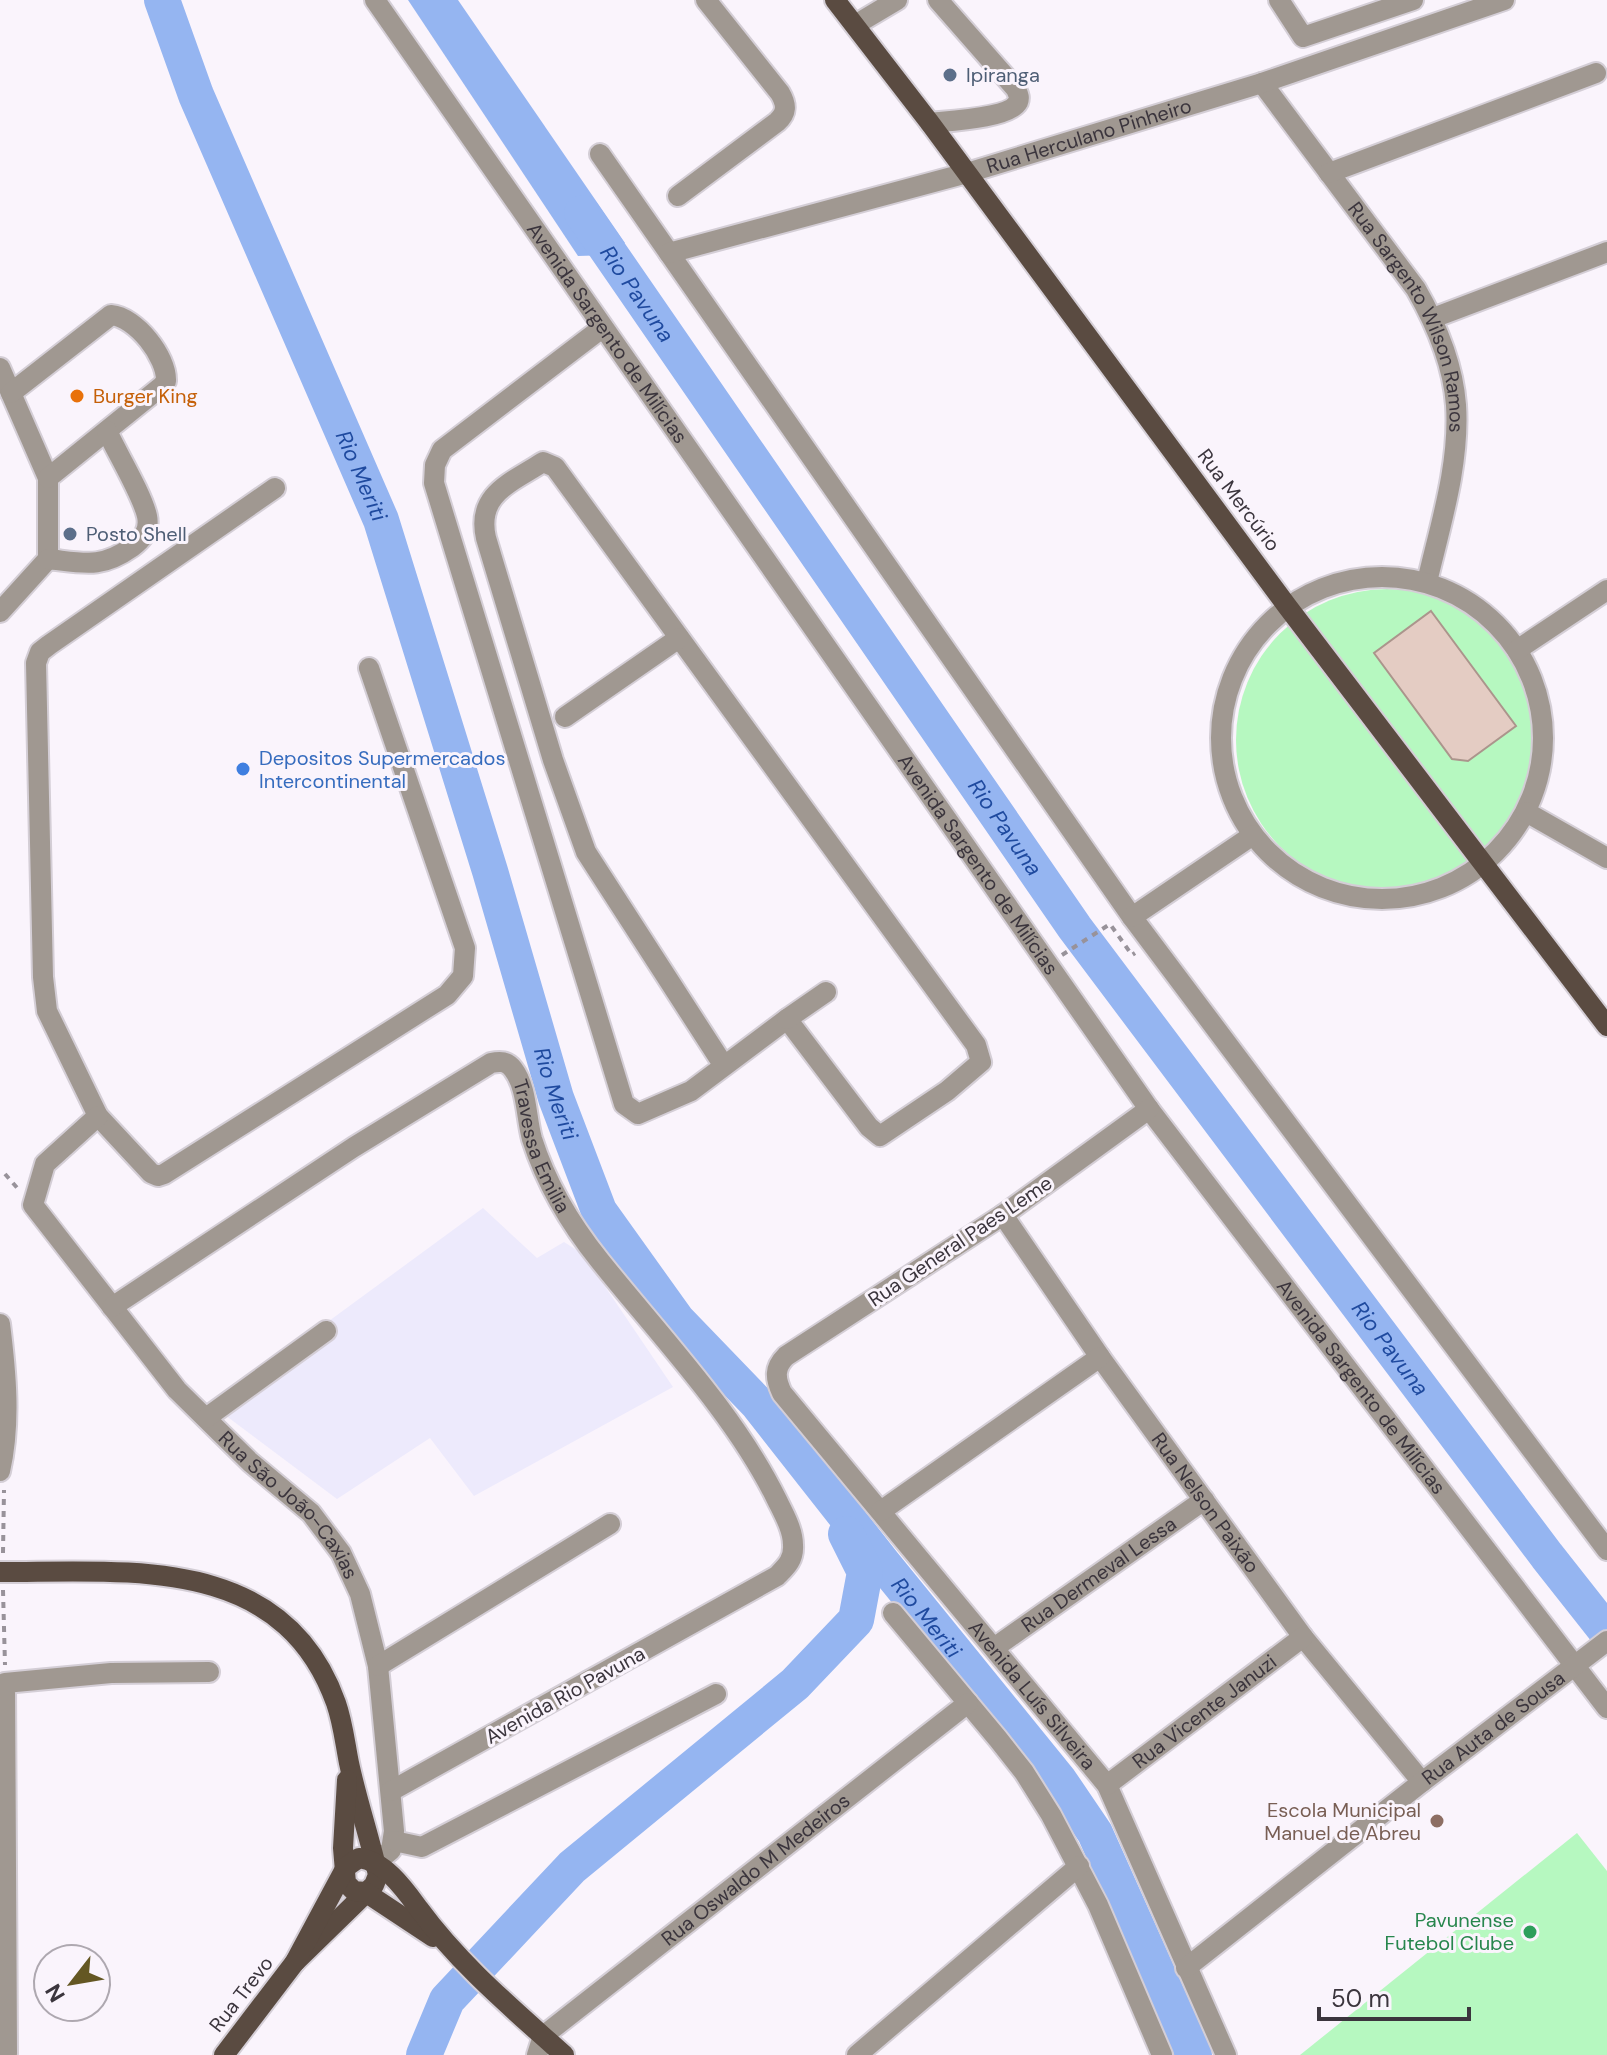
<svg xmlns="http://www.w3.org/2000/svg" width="1607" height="2055" font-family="'DM Sans',sans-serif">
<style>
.education{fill:#edeafc}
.green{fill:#b6f8c0}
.water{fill:#95b5f1}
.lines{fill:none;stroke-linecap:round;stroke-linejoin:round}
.river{stroke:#95b5f1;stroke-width:36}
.building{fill:#e4ccc3;stroke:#ab958c;stroke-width:2}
.minor-casing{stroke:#d4ced6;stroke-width:24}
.major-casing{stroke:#d4ced6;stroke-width:24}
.path{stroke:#98929a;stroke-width:4;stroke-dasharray:6 6;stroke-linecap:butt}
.minor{stroke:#a09891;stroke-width:20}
.major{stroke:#5a4b41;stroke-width:20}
.service-dot{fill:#5c6f8a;stroke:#faf4fc;stroke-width:3}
.food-dot{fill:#e8710a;stroke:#faf4fc;stroke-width:3}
.shop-dot{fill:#3f7fe0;stroke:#faf4fc;stroke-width:3}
.education-dot{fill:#8d6e63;stroke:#faf4fc;stroke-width:3}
.leisure-dot{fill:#2e9e5b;stroke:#faf4fc;stroke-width:3}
.labels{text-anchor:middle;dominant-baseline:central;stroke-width:6;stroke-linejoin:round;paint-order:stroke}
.service-label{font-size:20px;fill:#4e5e75;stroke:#faf4fc;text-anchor:start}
.street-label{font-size:20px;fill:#3b353d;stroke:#faf4fc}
.food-label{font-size:20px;fill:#c56008;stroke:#faf4fc;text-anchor:start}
.shop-label{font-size:20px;fill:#366cbe;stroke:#faf4fc;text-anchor:start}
.education-label{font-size:20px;fill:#785e54;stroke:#faf4fc;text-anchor:end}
.leisure-label{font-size:20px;fill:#27864d;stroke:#faf4fc;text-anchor:end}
.water-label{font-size:22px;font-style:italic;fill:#1f4a9f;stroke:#faf4fc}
</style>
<rect width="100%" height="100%" fill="#faf4fc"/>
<path class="education" d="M483,1208L537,1258L564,1242L583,1254L673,1387L474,1496L430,1438L337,1499L213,1406Z"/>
<g class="green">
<circle cx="1387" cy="740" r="151"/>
<path d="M1577,1833L1607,1871V2055H1300Z"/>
</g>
<path class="water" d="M408,0H458L625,243L610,255L578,256Z"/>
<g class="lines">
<g class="river">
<path id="s1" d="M162,0L196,95L381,520L490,871L556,1098L599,1211L677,1320L757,1403L882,1562L1059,1780L1095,1833L1194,2055"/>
<path id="s2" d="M582,213L1075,928L1547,1556L1607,1632"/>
<path d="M424,2055L447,2000L572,1867L795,1684L856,1620L865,1572L846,1534"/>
</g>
</g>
<path class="building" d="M1431,611L1516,726L1468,761L1452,759L1374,653Z"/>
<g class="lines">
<defs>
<g id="minor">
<path id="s3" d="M375,0L1149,1109L1607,1708"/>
<path d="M1279,0L1303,37L1413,0"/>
<path d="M855,25L897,0"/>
<path id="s4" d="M1262,83L1416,289C1436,324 1453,364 1456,405C1460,464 1440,526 1427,582"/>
<path d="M930,123C948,121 1010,118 1018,102C1020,97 1018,94 1016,89L938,0"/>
<path d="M600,154L1132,917L1607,1550"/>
<path d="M1329,173L1596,73"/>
<path d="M678,196L777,122C787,113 787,105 780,93L706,0"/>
<path id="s5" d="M669,253L967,173L1262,83L1504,0"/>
<path d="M1433,318L1607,252"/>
<path d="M602,328L442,450L435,465L434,483L624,1104L638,1114L691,1091L787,1019L869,1127L880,1136L947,1091L981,1062L976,1045L555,467L543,462C511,483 476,494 486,538L553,760L586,852L724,1066"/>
<path d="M0,368L48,478V559L0,612"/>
<path d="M11,393L111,315C136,317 167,357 166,381L162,386L48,478"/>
<path d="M275,488L49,645L40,652L36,663L43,977L47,1011L98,1116L151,1173L158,1176L164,1174L447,995L463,976L465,948L369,668"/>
<path d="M48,559C84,563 101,569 132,547C143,539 150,530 147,516C142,494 117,453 107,431"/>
<circle cx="1382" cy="738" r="161"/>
<path d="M1517,650L1607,590"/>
<path d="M565,717L679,638"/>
<path d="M1526,812L1607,858"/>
<path d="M1132,917L1253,835"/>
<path d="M787,1019L826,992"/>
<path id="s6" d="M1149,1109L1003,1215L786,1356C774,1368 775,1378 782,1393L1107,1785L1226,2055"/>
<path id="s7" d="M98,1116L45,1164L33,1205L177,1390L250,1462L311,1513L341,1553L360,1594L378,1666L394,1831L391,1850L374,1864"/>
<path id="s8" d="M1003,1215L1100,1357L1303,1637L1422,1782"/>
<path id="s9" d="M112,1307L354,1147L491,1063C500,1061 507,1061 513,1069C527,1087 526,1117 532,1139C546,1183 571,1225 600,1261C660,1336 735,1414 777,1500C784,1514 793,1530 793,1545C794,1560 786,1567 777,1576L391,1791"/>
<path d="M0,1324C6,1372 11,1423 0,1471"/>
<path d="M206,1418L326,1331"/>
<path d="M881,1511L1100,1357"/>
<path d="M893,1613L998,1739L1024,1772L1051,1815L1098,1905L1162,2055"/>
<path id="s10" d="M994,1648L1204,1500"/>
<path d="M378,1666L610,1524"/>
<path id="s11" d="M1107,1785L1303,1637"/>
<path d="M394,1841L422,1847L716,1694"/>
<path id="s12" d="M1186,1968L1422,1782L1607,1641"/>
<path d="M3,2055L7,2053L5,1683L111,1673L209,1672"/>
<path id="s13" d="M537,2055L543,2036L968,1703"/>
<path d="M857,2055L1079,1866"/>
</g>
<g id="major">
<path d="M835,0L930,123L1287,606L1607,1026"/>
<path d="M0,1572C128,1572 283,1554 336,1703C343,1723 345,1743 349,1763C357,1801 370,1838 378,1875L374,1885L295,1962"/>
<path d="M347,1780L343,1848L346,1883L354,1891L365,1892L433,1937"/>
<path d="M224,2055L295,1962L346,1867L359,1858C385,1861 405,1890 419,1909C460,1965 513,2009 564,2055"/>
</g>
</defs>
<use href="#minor" class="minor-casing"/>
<use href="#major" class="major-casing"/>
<g class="path">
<path d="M1062,955L1110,924L1132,955L1135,953"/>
<path d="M5,1174L19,1190"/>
<path d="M3,1553L4,1490"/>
<path d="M3,1590L5,1665"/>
</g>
<use href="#minor" class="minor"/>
<use href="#major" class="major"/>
</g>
<g class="service-dot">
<circle cx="950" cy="75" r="8"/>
<circle cx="70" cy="534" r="8"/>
</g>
<circle class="food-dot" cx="77" cy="396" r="8"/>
<circle class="shop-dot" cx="243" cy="769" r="8"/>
<circle class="education-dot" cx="1437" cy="1821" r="8"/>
<circle class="leisure-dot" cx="1530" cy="1932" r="8"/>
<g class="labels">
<g class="service-label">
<text x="966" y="75">Ipiranga</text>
<text x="86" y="534">Posto Shell</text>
</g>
<g class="street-label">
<text stroke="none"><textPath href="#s5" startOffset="436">Rua Herculano Pinheiro</textPath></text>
<text stroke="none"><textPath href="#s4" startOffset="280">Rua Sargento Wilson Ramos</textPath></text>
<text stroke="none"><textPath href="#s3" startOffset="406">Avenida Sargento de Milícias</textPath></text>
<text transform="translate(1239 500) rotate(53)">Rua Mercúrio</text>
<text stroke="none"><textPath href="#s3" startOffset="1054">Avenida Sargento de Milícias</textPath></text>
<text stroke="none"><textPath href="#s9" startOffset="558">Travessa Emilia</textPath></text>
<text transform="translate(960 1241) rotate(-34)">Rua General Paes Leme</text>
<text stroke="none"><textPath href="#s3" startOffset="1702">Avenida Sargento de Milícias</textPath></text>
<text stroke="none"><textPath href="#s8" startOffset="352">Rua Nelson Paixão</textPath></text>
<text stroke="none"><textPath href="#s7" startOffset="510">Rua São João-Caxias</textPath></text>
<text stroke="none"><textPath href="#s10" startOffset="128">Rua Dermeval Lessa</textPath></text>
<text stroke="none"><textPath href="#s6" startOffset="872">Avenida Luís Silveira</textPath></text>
<text transform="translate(565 1695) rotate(-29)">Avenida Rio Pavuna</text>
<text stroke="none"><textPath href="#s11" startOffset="122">Rua Vicente Januzi</textPath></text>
<text stroke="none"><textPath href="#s12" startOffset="390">Rua Auta de Sousa</textPath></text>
<text stroke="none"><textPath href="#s13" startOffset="290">Rua Oswaldo M Medeiros</textPath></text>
<text transform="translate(241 1994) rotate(-52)">Rua Trevo</text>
</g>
<g class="food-label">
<text x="93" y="396">Burger King</text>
</g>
<g class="shop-label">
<text x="259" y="758">Depositos Supermercados<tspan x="259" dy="23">Intercontinental</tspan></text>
</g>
<g class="education-label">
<text x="1421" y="1810">Escola Municipal<tspan x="1421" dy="23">Manuel de Abreu</tspan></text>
</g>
<g class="leisure-label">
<text x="1514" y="1920">Pavunense<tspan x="1514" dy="23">Futebol Clube</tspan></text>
</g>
<g class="water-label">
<text stroke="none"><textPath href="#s2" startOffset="98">Rio Pavuna</textPath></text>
<text stroke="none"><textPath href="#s1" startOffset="516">Rio Meriti</textPath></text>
<text stroke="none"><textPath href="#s2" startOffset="746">Rio Pavuna</textPath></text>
<text stroke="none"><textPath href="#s1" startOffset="1164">Rio Meriti</textPath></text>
<text stroke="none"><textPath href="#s2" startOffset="1394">Rio Pavuna</textPath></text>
<text stroke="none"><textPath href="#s1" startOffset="1812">Rio Meriti</textPath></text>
</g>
</g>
<g transform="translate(72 1983) rotate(239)"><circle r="38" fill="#faf4fc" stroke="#aea8b0" stroke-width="2"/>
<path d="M0-6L14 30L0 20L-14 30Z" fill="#645723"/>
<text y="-12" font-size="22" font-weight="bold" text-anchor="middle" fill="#3b353d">N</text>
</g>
<path d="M1319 2007v12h150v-12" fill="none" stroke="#3b353d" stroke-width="4"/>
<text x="1331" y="2007" font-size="24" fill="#3b353d" stroke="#faf4fc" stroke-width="6" paint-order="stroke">50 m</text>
</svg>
